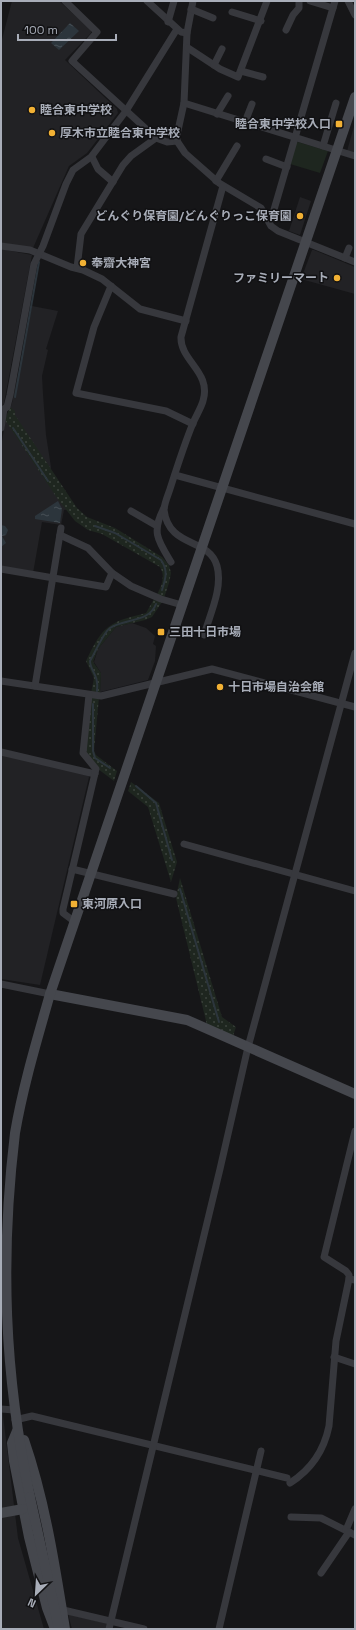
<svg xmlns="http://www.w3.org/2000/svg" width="356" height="1630" font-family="'Space Grotesk','Noto Sans JP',sans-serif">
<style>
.built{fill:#222225}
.grass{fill:#1e261f}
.park{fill:url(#park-dots)}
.water{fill:url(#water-ripples)}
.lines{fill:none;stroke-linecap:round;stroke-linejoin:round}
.stream{stroke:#2c353c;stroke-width:2}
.street{stroke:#37383d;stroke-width:7}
.secondary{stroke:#45474d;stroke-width:10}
.secondary-bridge{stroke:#45474d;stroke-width:10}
.poi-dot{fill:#f2b134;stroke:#111113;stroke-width:1.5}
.labels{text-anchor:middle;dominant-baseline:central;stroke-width:3;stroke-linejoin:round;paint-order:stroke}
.poi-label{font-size:12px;font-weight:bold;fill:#a8adb8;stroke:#111113;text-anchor:start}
</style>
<defs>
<pattern id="park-dots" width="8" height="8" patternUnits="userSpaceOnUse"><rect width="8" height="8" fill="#1e261f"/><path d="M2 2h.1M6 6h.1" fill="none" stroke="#3c433d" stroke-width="1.8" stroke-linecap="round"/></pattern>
<pattern id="water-ripples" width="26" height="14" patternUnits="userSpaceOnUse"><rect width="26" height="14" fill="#2c353c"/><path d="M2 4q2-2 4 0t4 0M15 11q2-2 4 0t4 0" fill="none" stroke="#485056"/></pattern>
</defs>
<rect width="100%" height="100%" fill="#161618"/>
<g class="built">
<path d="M12,1H59L91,30V33L65,60L117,109L118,113L87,153L69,166L33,248L1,243V43Z"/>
<path d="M355,123V153L347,151Z"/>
<path d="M300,197L311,201L300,235L289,231Z"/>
<path d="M1,249L32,255L1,419Z"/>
<path d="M312,250H314L355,267V294L301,279Z"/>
<path d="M32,306L58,311L46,349L48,350L42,376L43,394L46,435L51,467L50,478L71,509L64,510L61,525L42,522L33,573L1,567V447L6,417L12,403Z"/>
<path d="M132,623L146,628L155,636L153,644L156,646L155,661L148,680L100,692L101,673L94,662L98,649L116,627Z"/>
<path d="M1,755L88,774L89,777L40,985L1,979Z"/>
<path d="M1,1399L18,1538L44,1629H1Z"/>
<path d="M68,1614L108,1624L106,1629H72Z"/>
</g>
<path class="grass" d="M298,142L328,151L320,173L290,164L296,144Z"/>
<g class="park">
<path d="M10,407L15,411V415L77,508L87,517L115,528L162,557L169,565L171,573L169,583L164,598L157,595C161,586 166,577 160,567L102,534L88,530L75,521L57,498L5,420Z"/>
<path d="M154,599L162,602L152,617L145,620L116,627L98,649L93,662L101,673L100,694L91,693L94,678L86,661C103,625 109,622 146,613Z"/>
<path d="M89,696L99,697L94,751L96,755L117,771L114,781L98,769L86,753Z"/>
<path d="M131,782L159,803L177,862L171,882L148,807L128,791Z"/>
<path d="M180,878L222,1017L236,1027L233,1036L207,1025L176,898Z"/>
</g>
<g class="water">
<path d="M70,23L79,31L59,50L51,43Z"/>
<path d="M58,501L62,509L60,523L35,519V516Z"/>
<path d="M1,525L5,526L8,530L6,535L2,536L6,543L1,547Z"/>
</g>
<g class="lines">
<g class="stream">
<path d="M15,397L39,262"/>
<path d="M13,428L48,481"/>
<path d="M95,526L115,533L161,560C168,570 166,578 162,590"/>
<path d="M97,691C99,674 90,671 90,661C95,653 103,633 110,628C125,618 149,623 156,604"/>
<path d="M93,704V751L95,758L110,768"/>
<path d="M136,786L156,803L172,860"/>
<path d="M180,889L219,1022"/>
</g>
<g class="street">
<path d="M65,1L97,32L72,61L156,138L167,142L177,141"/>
<path d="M147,1L181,32L187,33"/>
<path d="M193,1L187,33L184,103L177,135V141L185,153L219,183L261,208L271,226L278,231L355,262"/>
<path d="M310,1L333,8"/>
<path d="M348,1L355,15"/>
<path d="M191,9L213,18"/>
<path d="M232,12L261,21"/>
<path d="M168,22L174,1"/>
<path d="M286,30L293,15L299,8V1"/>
<path d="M188,48L220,69L238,77L267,1"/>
<path d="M214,65L222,49"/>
<path d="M241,71L263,77"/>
<path d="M184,103L355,156"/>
<path d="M217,114L228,96"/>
<path d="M245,122L252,104"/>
<path d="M323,146L336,103"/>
<path d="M92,157L98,169L113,182"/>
<path d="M266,159L287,167"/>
<path d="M216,181L237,146"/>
<path d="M267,218L273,213L335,1"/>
<path d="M1,246L30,250L71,267L83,270L102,279L140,309L186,321"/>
<path d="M345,258L349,248"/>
<path d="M77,268L81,234L123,165L131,156L156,138"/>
<path d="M111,286L94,327L76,393L166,411L193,424"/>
<path d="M1,428L4,409L7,407L10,395L34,264L43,246L66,184L73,170L91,157L126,111L177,29"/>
<path d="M175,475L355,524"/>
<path d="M164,508C151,532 158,541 171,562"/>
<path d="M131,511L157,526"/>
<path d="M60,535L88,548L112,573L131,586L161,599L182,605"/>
<path d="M1,569L106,587L112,573"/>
<path d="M204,635C210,614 223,588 217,566C209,537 169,549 164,510C164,504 168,495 170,489C177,467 184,445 193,423C196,416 201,408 203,401C212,372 180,361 181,337L223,186"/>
<path d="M1,681L101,696L212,669L355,707"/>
<path d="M35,686L61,528"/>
<path d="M1,752L95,774"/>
<path d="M184,844L355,891"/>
<path d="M72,869L174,894"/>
<path d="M75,922L63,913V909L96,769L83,753L89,695"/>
<path d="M1,984L50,994"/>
<path d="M355,1131L324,1257L346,1271L349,1275V1279L355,1280"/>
<path d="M334,1357L355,1364"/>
<path d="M1,1409L14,1410"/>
<path d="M15,1420L32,1416L287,1478"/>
<path d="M290,1483C312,1469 324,1451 329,1426L336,1341L349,1279"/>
<path d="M291,1517L321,1518L355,1535"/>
<path d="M346,1530L355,1509"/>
<path d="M321,1573L349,1532"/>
<path d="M59,1609L144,1629"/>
<path d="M109,1629L220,1169L248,1047L355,653"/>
<path d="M219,1629L261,1451"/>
</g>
<g class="secondary">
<path d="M50,994L187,1020L355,1094"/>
<path d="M17,1431L12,1443L14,1461L29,1537L47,1608L55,1629"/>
<path d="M24,1440C45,1501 55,1566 65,1629"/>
<path d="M30,1497C4,1374 0,1258 15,1133C23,1086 37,1040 50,994L355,97"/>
<path d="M1,1513L23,1509"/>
</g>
<path class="secondary-bridge" d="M30,1497L59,1629"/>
</g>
<g class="poi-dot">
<circle cx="32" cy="110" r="4"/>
<rect x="335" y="120" width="8" height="8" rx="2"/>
<circle cx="52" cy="133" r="4"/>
<circle cx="300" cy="216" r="4"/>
<circle cx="83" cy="263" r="4"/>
<circle cx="337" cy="278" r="4"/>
<rect x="157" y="628" width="8" height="8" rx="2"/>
<circle cx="220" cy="687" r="4"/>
<rect x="70" y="900" width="8" height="8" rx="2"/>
</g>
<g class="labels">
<g class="poi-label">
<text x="40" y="110">睦合東中学校</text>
<text x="331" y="124" text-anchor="end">睦合東中学校入口</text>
<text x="60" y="133">厚木市立睦合東中学校</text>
<text x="292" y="216" text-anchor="end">どんぐり保育園/どんぐりっこ保育園</text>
<text x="91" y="263">奉齋大神宮</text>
<text x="329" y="278" text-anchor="end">ファミリーマート</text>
<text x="169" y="632">三田十日市場</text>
<text x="228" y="687">十日市場自治会館</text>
<text x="82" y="904">東河原入口</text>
</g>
</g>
<rect width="356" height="1630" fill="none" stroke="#a8adb8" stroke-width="4"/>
<g transform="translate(36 1594) rotate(205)" stroke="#111113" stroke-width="3" paint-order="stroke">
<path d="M0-3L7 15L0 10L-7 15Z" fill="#a8adb8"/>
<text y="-6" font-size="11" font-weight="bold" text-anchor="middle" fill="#a8adb8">N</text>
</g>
<path d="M18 34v6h98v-6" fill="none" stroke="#a8adb8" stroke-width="2"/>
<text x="24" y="34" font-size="12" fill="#a8adb8" stroke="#111113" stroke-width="3" paint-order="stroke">100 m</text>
</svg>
